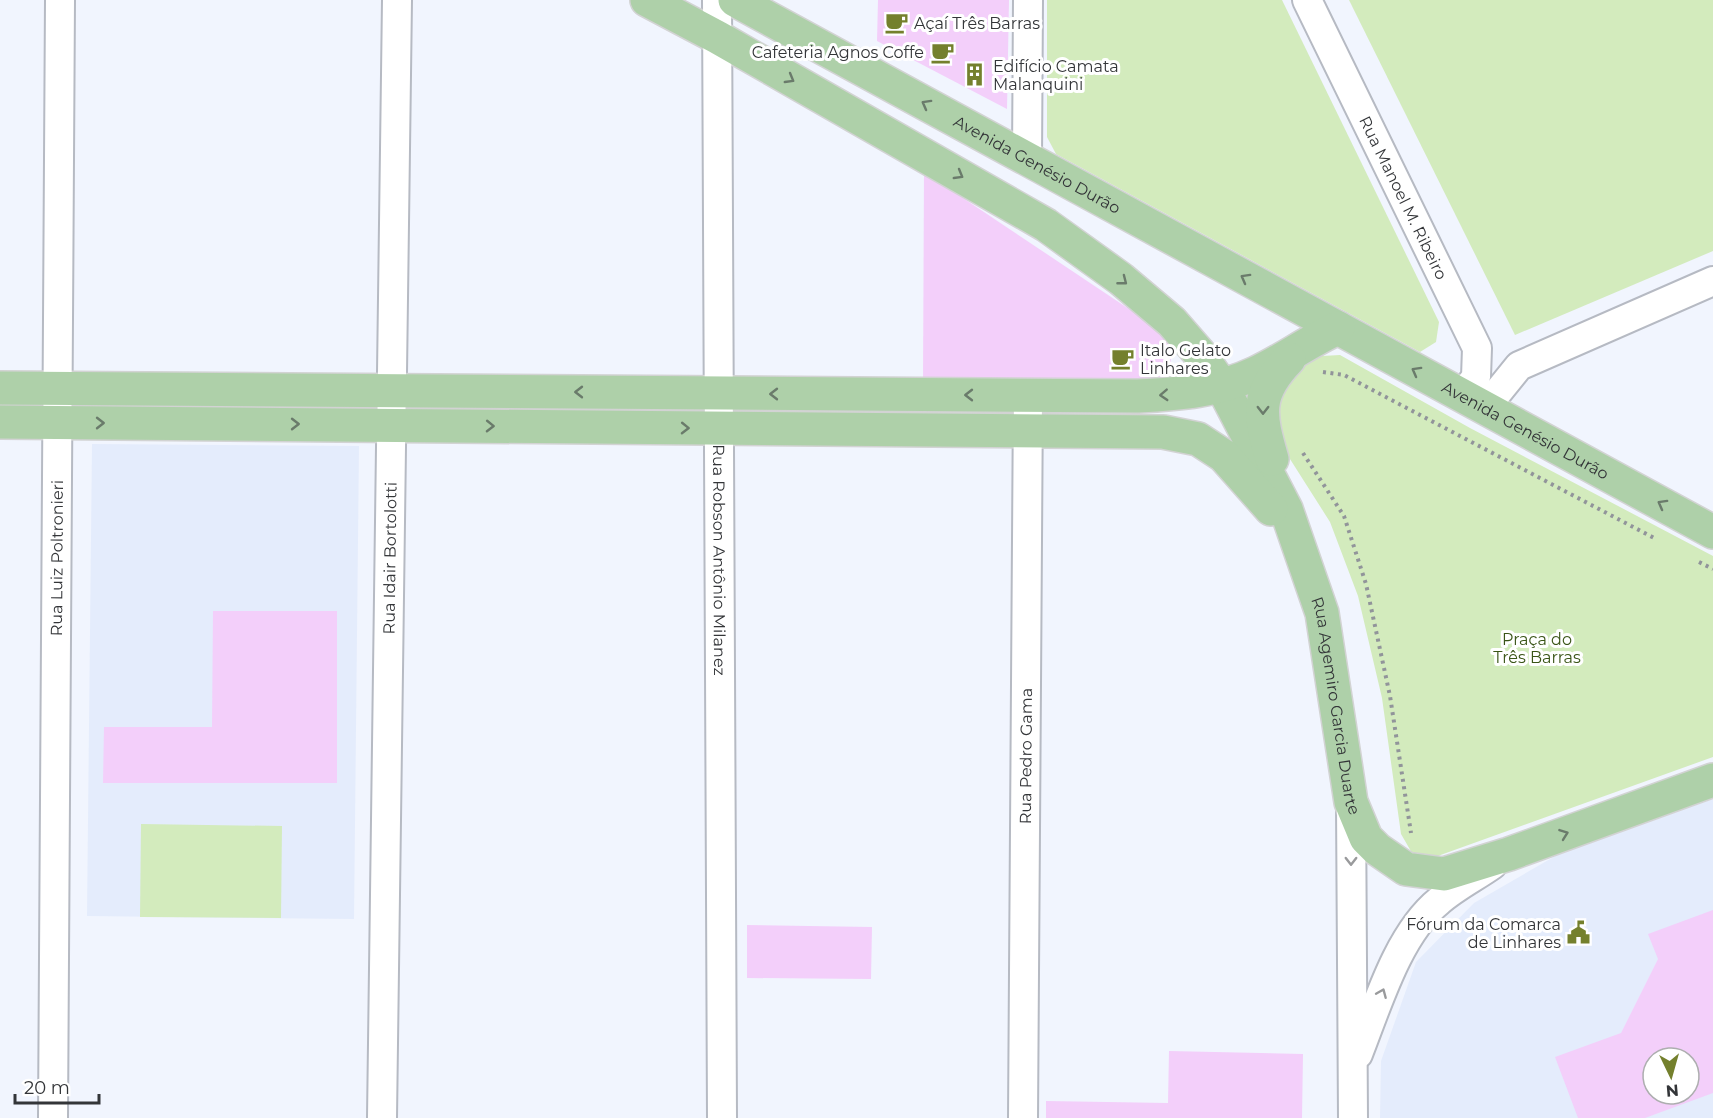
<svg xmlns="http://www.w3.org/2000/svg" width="1713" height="1118" font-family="Montserrat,sans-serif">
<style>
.built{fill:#e4ecfc;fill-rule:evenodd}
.green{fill:#d3ebbd}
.building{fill:#f3cffa;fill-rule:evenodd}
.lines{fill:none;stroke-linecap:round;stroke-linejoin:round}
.minor-casing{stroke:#b6bac3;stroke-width:32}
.major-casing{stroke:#d2d3d3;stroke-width:36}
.path{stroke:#91949a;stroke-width:4;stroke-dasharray:3 4.5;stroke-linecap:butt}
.minor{stroke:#fff;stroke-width:28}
.major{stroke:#aed0a9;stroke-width:33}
.oneway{stroke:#6a7b6b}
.oneway2{stroke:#999a9c}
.labels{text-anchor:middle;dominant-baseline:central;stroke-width:6;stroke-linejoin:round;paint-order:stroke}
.poi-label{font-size:16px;fill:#333538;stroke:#fff;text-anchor:start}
.street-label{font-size:16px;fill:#333538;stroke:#fff}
.park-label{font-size:16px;fill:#3a5517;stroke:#fff}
</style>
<rect width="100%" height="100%" fill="#f1f5fe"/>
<g class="built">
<path d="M92,444L359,446L354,919L87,916Z"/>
<path d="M1713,799V1118H1380L1381,1061L1416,962L1474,903L1557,855ZM1653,1058H1689V1094H1653Z"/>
</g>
<g class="green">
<path d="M1047,0H1282L1439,322L1436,342L1420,352L1056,154L1047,137Z"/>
<path d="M1349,0H1713V251L1515,335Z"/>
<path d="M1340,355L1470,428L1713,556V757L1435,857L1412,853L1401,834L1382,698L1358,596L1330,522L1283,448L1276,422L1278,398L1304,363L1322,356Z"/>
<path d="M141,824L282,826L281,918L140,917Z"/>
</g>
<g class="building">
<path d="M878,0H1009L1007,109L877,41Z"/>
<path d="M924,172L1159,329L1169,343L1171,361L1164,375L1150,384L923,383Z"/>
<path d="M213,611H337V783H103L104,727H212Z"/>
<path d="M1713,910V1093L1645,1118H1578L1555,1057L1621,1033L1658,959L1648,934ZM1653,1058H1689V1094H1653Z"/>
<path d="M747,925L872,927L871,979L747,978Z"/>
<path d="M1169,1051L1303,1054L1302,1118H1046V1101L1168,1103Z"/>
</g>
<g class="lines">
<defs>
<g id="minor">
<path id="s1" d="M717,0L722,1118"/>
<path id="s2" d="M1307,0L1477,348L1476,377L1462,396"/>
<path d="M1027,159L1028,0"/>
<path d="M1485,408L1519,366L1713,281"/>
<path d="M1351,805L1353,1118"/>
<path d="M1358,1054C1377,1006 1398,934 1439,901C1455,887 1475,877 1492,865"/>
<path id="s3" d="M53,1118L60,0"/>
<path id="s4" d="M382,1118L397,0"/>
<path id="s5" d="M1023,1118L1028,396"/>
</g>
<g id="major">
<path id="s6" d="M647,0L717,37L1046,225L1121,279L1172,322L1199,353L1222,386L1286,509L1322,613L1351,802L1366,838L1377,849L1406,869L1444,874L1509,854L1713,780"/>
<path id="s7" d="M735,0L1713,532"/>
<path d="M0,388L1138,396C1179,394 1218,391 1256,373C1284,360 1309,341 1338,328"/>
<path d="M0,422L1163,432L1198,439L1224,456L1271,509"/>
<path d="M1272,459C1259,414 1255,394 1289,359"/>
</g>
</defs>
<use href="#minor" class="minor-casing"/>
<use href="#major" class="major-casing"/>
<g class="path">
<path d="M1323,372L1344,375L1656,539"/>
<path d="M1303,453L1344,516L1366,584L1390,696L1411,833"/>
<path d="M1699,562L1713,569"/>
</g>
<use href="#minor" class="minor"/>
<use href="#major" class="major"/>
</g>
<defs><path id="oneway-chevron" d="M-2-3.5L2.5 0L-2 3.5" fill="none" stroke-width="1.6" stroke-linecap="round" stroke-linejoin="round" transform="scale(1.5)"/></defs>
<g class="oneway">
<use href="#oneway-chevron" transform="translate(790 79) rotate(30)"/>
<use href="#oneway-chevron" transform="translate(926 104) rotate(-151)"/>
<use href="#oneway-chevron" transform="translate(959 175) rotate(30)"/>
<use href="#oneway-chevron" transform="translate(1245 278) rotate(-151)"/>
<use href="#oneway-chevron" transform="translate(1123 281) rotate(38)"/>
<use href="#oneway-chevron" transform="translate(1416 371) rotate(-151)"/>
<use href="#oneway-chevron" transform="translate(579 392) rotate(-180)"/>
<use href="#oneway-chevron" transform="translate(774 394) rotate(-180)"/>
<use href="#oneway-chevron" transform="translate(969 395) rotate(-180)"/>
<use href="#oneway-chevron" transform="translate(1164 395) rotate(177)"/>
<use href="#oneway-chevron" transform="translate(1263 410) rotate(90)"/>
<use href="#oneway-chevron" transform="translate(100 423)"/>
<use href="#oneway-chevron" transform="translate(295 424)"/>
<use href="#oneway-chevron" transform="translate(490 426) rotate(1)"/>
<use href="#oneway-chevron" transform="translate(685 428) rotate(1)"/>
<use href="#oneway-chevron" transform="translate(1662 504) rotate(-151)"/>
<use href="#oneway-chevron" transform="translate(1564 834) rotate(-20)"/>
</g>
<g class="oneway2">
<use href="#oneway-chevron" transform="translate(1351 861) rotate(90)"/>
<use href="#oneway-chevron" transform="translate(1382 993) rotate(-67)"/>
</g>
<defs>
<symbol id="cafe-bare" viewBox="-9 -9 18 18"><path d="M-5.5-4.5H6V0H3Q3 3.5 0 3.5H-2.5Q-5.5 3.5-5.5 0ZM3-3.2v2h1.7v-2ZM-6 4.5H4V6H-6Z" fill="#74802d" stroke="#fff" stroke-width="2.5" paint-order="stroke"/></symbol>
<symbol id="building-bare" viewBox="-9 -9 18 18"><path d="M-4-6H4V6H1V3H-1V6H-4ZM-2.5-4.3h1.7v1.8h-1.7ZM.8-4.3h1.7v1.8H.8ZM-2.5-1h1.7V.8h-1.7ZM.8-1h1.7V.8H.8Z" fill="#74802d" stroke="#fff" stroke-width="2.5" paint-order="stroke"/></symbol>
<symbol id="civic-bare" viewBox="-9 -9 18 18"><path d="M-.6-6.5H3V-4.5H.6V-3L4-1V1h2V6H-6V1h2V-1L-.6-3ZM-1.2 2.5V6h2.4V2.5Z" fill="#74802d" stroke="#fff" stroke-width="2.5" paint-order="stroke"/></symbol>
</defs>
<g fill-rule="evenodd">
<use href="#cafe-bare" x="880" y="6" width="33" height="33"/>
<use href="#cafe-bare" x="926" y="36" width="33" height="33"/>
<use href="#building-bare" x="958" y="58" width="33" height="33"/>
<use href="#cafe-bare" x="1106" y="342" width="33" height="33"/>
<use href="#civic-bare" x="1562" y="916" width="33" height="33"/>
</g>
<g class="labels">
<g class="poi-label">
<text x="914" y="23">Açaí Três Barras</text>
<text x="924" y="52" text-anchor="end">Cafeteria Agnos Coffe</text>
<text x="993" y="66">Edifício Camata<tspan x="993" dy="18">Malanquini</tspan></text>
<text x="1140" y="350">Italo Gelato<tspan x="1140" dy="18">Linhares</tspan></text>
<text x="1561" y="924" text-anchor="end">Fórum da Comarca<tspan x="1561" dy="18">de Linhares</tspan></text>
</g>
<g class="street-label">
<text stroke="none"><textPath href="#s7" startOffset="344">Avenida Genésio Durão</textPath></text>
<text stroke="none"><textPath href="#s2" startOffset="220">Rua Manoel M. Ribeiro</textPath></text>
<text stroke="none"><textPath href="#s7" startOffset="900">Avenida Genésio Durão</textPath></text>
<text stroke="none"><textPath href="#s3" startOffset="560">Rua Luiz Poltronieri</textPath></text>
<text stroke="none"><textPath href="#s4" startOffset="560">Rua Idair Bortolotti</textPath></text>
<text stroke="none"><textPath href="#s1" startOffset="560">Rua Robson Antônio Milanez</textPath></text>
<text stroke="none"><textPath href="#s6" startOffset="1041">Rua Agemiro Garcia Duarte</textPath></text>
<text stroke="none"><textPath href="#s5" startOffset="362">Rua Pedro Gama</textPath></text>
</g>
<g class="park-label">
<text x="1537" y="639">Praça do<tspan x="1537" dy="18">Três Barras</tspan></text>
</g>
</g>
<g transform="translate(1671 1076) rotate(175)"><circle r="28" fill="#ffffff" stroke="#adaeaf" stroke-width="1.5"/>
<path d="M0-4.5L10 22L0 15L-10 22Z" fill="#74802d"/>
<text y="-9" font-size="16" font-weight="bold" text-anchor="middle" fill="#333538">N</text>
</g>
<path d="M15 1094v9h84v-9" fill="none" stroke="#333538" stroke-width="3"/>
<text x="24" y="1094" font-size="18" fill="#333538" stroke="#ffffff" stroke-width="4.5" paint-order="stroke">20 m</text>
</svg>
